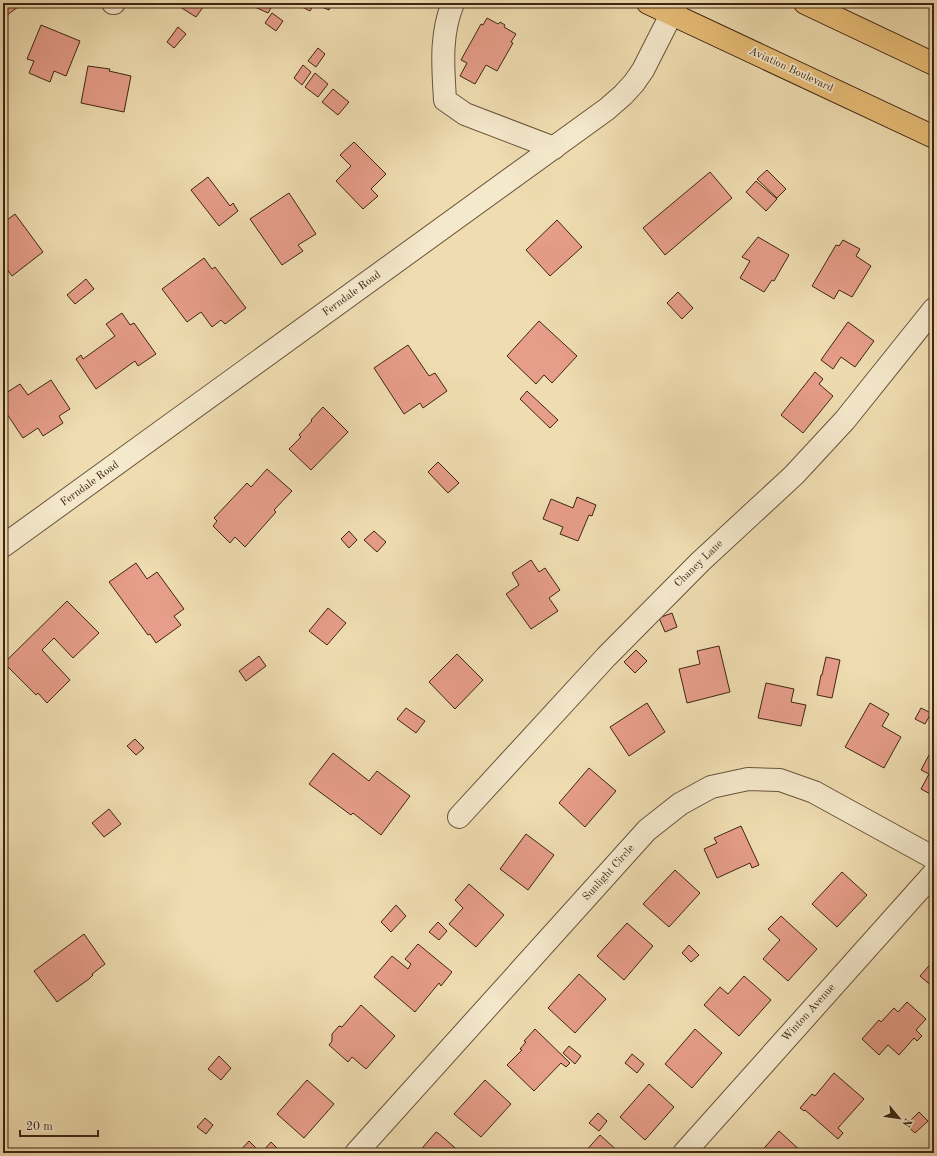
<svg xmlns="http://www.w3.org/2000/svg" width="937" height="1156" font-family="'Old Standard TT',serif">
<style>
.building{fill:#e69d89;stroke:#3e2514}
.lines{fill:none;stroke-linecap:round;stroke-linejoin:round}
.minor-casing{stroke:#6a533b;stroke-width:24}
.major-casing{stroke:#3e2514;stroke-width:24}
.minor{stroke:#f5e9cc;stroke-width:22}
.major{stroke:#e8be78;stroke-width:22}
.labels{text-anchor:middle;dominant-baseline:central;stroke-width:3.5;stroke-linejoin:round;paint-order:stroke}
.street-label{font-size:11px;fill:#3e2514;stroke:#f5e9cc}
</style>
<rect width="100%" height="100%" fill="#efddb1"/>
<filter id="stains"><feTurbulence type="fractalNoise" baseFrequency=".005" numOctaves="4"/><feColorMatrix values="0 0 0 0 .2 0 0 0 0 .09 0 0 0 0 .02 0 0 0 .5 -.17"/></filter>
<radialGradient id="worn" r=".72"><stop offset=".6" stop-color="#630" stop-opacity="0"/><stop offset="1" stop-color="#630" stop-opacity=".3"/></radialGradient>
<g class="building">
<path d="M3,3H15L18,7L3,18Z"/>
<path d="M174,3H206L196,17Z"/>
<path d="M246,3H274L268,13Z"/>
<path d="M294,3H332L329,10L314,4L310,11Z"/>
<path d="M272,13L283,21L276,31L265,23Z"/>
<path d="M487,18L498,24L500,22L505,25L504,27L516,34L511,42L513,43L497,71L486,65L475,84L460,76L467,63L461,60L481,24L483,25Z"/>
<path d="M41,25L80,41L66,76L54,71L50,82L29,73L34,61L27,59Z"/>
<path d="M178,27L186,34L174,48L167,42Z"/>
<path d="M318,48L325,54L316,67L308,61Z"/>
<path d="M303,65L311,72L302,85L294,78Z"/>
<path d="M88,66L110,69L109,71L131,76L124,112L81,103Z"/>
<path d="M315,73L328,84L318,97L305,87Z"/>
<path d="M333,89L349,102L338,115L322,102Z"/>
<path d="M354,142L386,174L371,189L378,196L363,209L336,181L351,166L340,155Z"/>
<path d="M767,170L786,189L777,198L757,179Z"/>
<path d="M710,172L732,198L665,255L643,228Z"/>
<path d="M208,177L230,206L233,203L238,211L219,226L191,190Z"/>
<path d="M756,181L777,199L766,211L746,192Z"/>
<path d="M289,193L316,234L298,245L303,251L282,265L250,219Z"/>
<path d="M15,214L43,252L12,276L3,264V223Z"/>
<path d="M557,220L582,247L550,276L526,250Z"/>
<path d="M758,237L789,255L774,281L772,280L764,292L740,278L750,261L742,257Z"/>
<path d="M843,240L860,249L856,256L871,266L852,297L839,290L834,299L812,286L836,245L839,246Z"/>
<path d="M204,258L212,269L215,267L246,308L225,324L221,320L212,327L201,312L187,322L162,289Z"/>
<path d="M86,279L94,289L75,304L67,295Z"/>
<path d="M678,292L693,308L682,319L667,303Z"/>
<path d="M122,313L130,325L134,323L156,354L138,366L135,361L96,389L76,359L81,355L83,359L115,336L106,324Z"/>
<path d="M539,321L577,356L552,383L544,375L536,384L507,356Z"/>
<path d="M848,322L874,341L855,367L841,357L833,369L821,360Z"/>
<path d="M408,345L429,376L435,373L447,391L423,408L420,403L404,414L374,368Z"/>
<path d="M815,372L823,379L819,384L833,396L803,433L781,415Z"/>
<path d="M51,380L70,409L59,416L63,423L43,436L38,428L23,438L3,408V395L20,384L28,395Z"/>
<path d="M527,391L558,420L550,428L520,399Z"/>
<path d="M323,407L348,432L311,470L289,449L301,437L299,435L312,421L311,420Z"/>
<path d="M438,462L459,483L448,493L428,472Z"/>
<path d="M267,469L292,491L274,510L276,512L245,547L235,537L230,543L213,526L217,521L214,518L247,483L251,487Z"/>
<path d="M577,497L596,505L592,516L589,515L578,541L560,534L563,527L543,519L551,499L573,508Z"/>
<path d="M349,531L357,540L349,548L341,539Z"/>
<path d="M374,531L386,542L377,552L364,540Z"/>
<path d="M531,560L539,572L545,568L560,590L549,598L558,611L531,629L506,594L519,585L512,573Z"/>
<path d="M136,563L147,579L157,572L184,609L174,616L181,625L156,643L150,634L148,635L109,582Z"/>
<path d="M67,601L99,633L73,658L54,638L42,650L70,680L47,703L38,693L36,695L4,663Z"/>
<path d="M328,608L346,623L327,645L309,631Z"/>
<path d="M672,613L677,627L665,632L659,618Z"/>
<path d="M719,646L730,692L687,703L679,669L700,664L697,651Z"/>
<path d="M636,650L647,661L635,673L624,662Z"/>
<path d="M457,654L483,680L455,709L429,682Z"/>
<path d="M259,656L266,666L246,681L239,671Z"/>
<path d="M826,657L840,660L832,698L817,695L821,675H822Z"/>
<path d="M766,683L794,689L791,702L806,705L801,726L758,718Z"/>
<path d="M647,703L665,732L629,756L610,727Z"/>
<path d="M870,703L889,714L882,726L901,737L884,768L845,747Z"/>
<path d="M406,708L425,721L416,733L397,719Z"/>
<path d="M921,708L931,713L925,724L915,719Z"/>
<path d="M135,739L144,748L136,755L127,746Z"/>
<path d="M333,753L369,781L377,771L410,796L381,835L353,813L351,815L309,784Z"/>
<path d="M929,755L934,758V796L921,789L929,774L921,770Z"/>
<path d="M589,768L616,791L585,827L559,803Z"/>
<path d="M109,809L121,824L104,837L92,823Z"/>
<path d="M741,826L759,865L752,868L750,863L717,878L704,849L717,843L714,838Z"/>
<path d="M526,834L554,855L528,890L500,869Z"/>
<path d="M675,870L700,893L669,927L643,904Z"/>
<path d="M842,872L867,895L837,927L812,904Z"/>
<path d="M469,884L504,915L476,947L449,924L463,908L455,900Z"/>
<path d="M396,905L406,916L391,932L381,922Z"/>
<path d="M781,916L817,949L788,981L763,959L780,940L768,929Z"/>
<path d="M438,922L447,931L439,940L429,932Z"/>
<path d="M627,923L653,946L624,980L597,956Z"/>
<path d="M84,934L105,964L92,974L93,975L89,979L57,1002L34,971Z"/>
<path d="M418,944L452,972L441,986L439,983L415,1012L374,977L392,956L408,969L411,964L405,959Z"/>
<path d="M689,945L699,955L691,962L682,953Z"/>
<path d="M934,960V988L920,976Z"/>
<path d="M579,974L606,999L575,1033L548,1008Z"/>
<path d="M744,976L771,1000L739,1036L704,1005L720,987L728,994Z"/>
<path d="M907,1002L926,1019L916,1030L922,1036L917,1041L914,1038L899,1055L888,1045L879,1055L862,1039L879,1020L881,1022L894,1008L898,1012Z"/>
<path d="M361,1005L395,1036L366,1069L352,1057L348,1062L329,1045L332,1041V1034L339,1026L342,1027Z"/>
<path d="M535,1029L570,1063L566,1067L561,1063L534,1091L507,1065L522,1050L520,1049L526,1042L524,1041Z"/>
<path d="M695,1029L722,1053L692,1088L665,1064Z"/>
<path d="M569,1046L581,1056L575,1064L563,1053Z"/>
<path d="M632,1054L644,1064L637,1073L625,1063Z"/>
<path d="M219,1056L231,1068L221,1080L208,1069Z"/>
<path d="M834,1073L864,1099L838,1128L843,1133L838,1139L805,1110L804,1111L800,1108L812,1094L815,1096Z"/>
<path d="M307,1080L334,1104L304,1138L277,1114Z"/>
<path d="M485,1080L511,1104L481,1137L454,1114Z"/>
<path d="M649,1084L674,1107L645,1140L620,1117Z"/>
<path d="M919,1112L928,1121L915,1133L906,1125Z"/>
<path d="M598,1113L607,1121L599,1131L589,1123Z"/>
<path d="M205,1118L213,1125L206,1134L197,1127Z"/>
<path d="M779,1131L803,1153H760Z"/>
<path d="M436,1132L438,1133L461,1153H418Z"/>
<path d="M600,1135L620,1153H584Z"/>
<path d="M249,1141L261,1153L271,1142L282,1153H238Z"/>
</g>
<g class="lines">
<defs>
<g id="minor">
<path d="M113,3H114"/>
<path d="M453,3C440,35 443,66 445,100L465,114L554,148"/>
<path d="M3,546L607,109L623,95L634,83L643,70L677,3"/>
<path d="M459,817L606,657L700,562L794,475L845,420L934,309"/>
<path d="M356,1153L647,830L680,804L711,787L748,779L780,780L814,792L934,858"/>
<path d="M684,1153L934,873"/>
</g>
<g id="major">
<path d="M648,3L934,137"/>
<path d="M805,3L934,64"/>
</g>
</defs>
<use href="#minor" class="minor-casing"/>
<use href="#major" class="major-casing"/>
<use href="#minor" class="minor"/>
<use href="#major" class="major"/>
</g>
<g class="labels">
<g class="street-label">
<text transform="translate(791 70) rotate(25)">Aviation Boulevard</text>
<text transform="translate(352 294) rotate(-36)">Ferndale Road</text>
<text transform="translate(90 484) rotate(-36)">Ferndale Road</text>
<text transform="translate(699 564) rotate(-44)">Chaney Lane</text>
<text transform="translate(609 873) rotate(-48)">Sunlight Circle</text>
<text transform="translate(809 1013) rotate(-48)">Winton Avenue</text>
</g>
</g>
<rect width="937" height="1156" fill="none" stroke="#efddb1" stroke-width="16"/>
<rect x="4" y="4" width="929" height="1148" fill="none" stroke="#3e2514" stroke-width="2"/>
<rect x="8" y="8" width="921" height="1140" fill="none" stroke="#3e2514"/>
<g transform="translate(899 1118) rotate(119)" stroke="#f5e9cc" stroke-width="3" paint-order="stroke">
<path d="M0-3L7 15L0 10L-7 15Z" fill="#3e2514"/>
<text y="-6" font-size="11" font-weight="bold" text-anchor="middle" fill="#3e2514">N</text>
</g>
<path d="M20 1130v6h78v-6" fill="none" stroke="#3e2514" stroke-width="2"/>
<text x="26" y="1130" font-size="12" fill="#3e2514" stroke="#f5e9cc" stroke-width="3" paint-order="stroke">20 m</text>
<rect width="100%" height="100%" filter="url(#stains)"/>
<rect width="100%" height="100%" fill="url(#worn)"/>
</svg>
